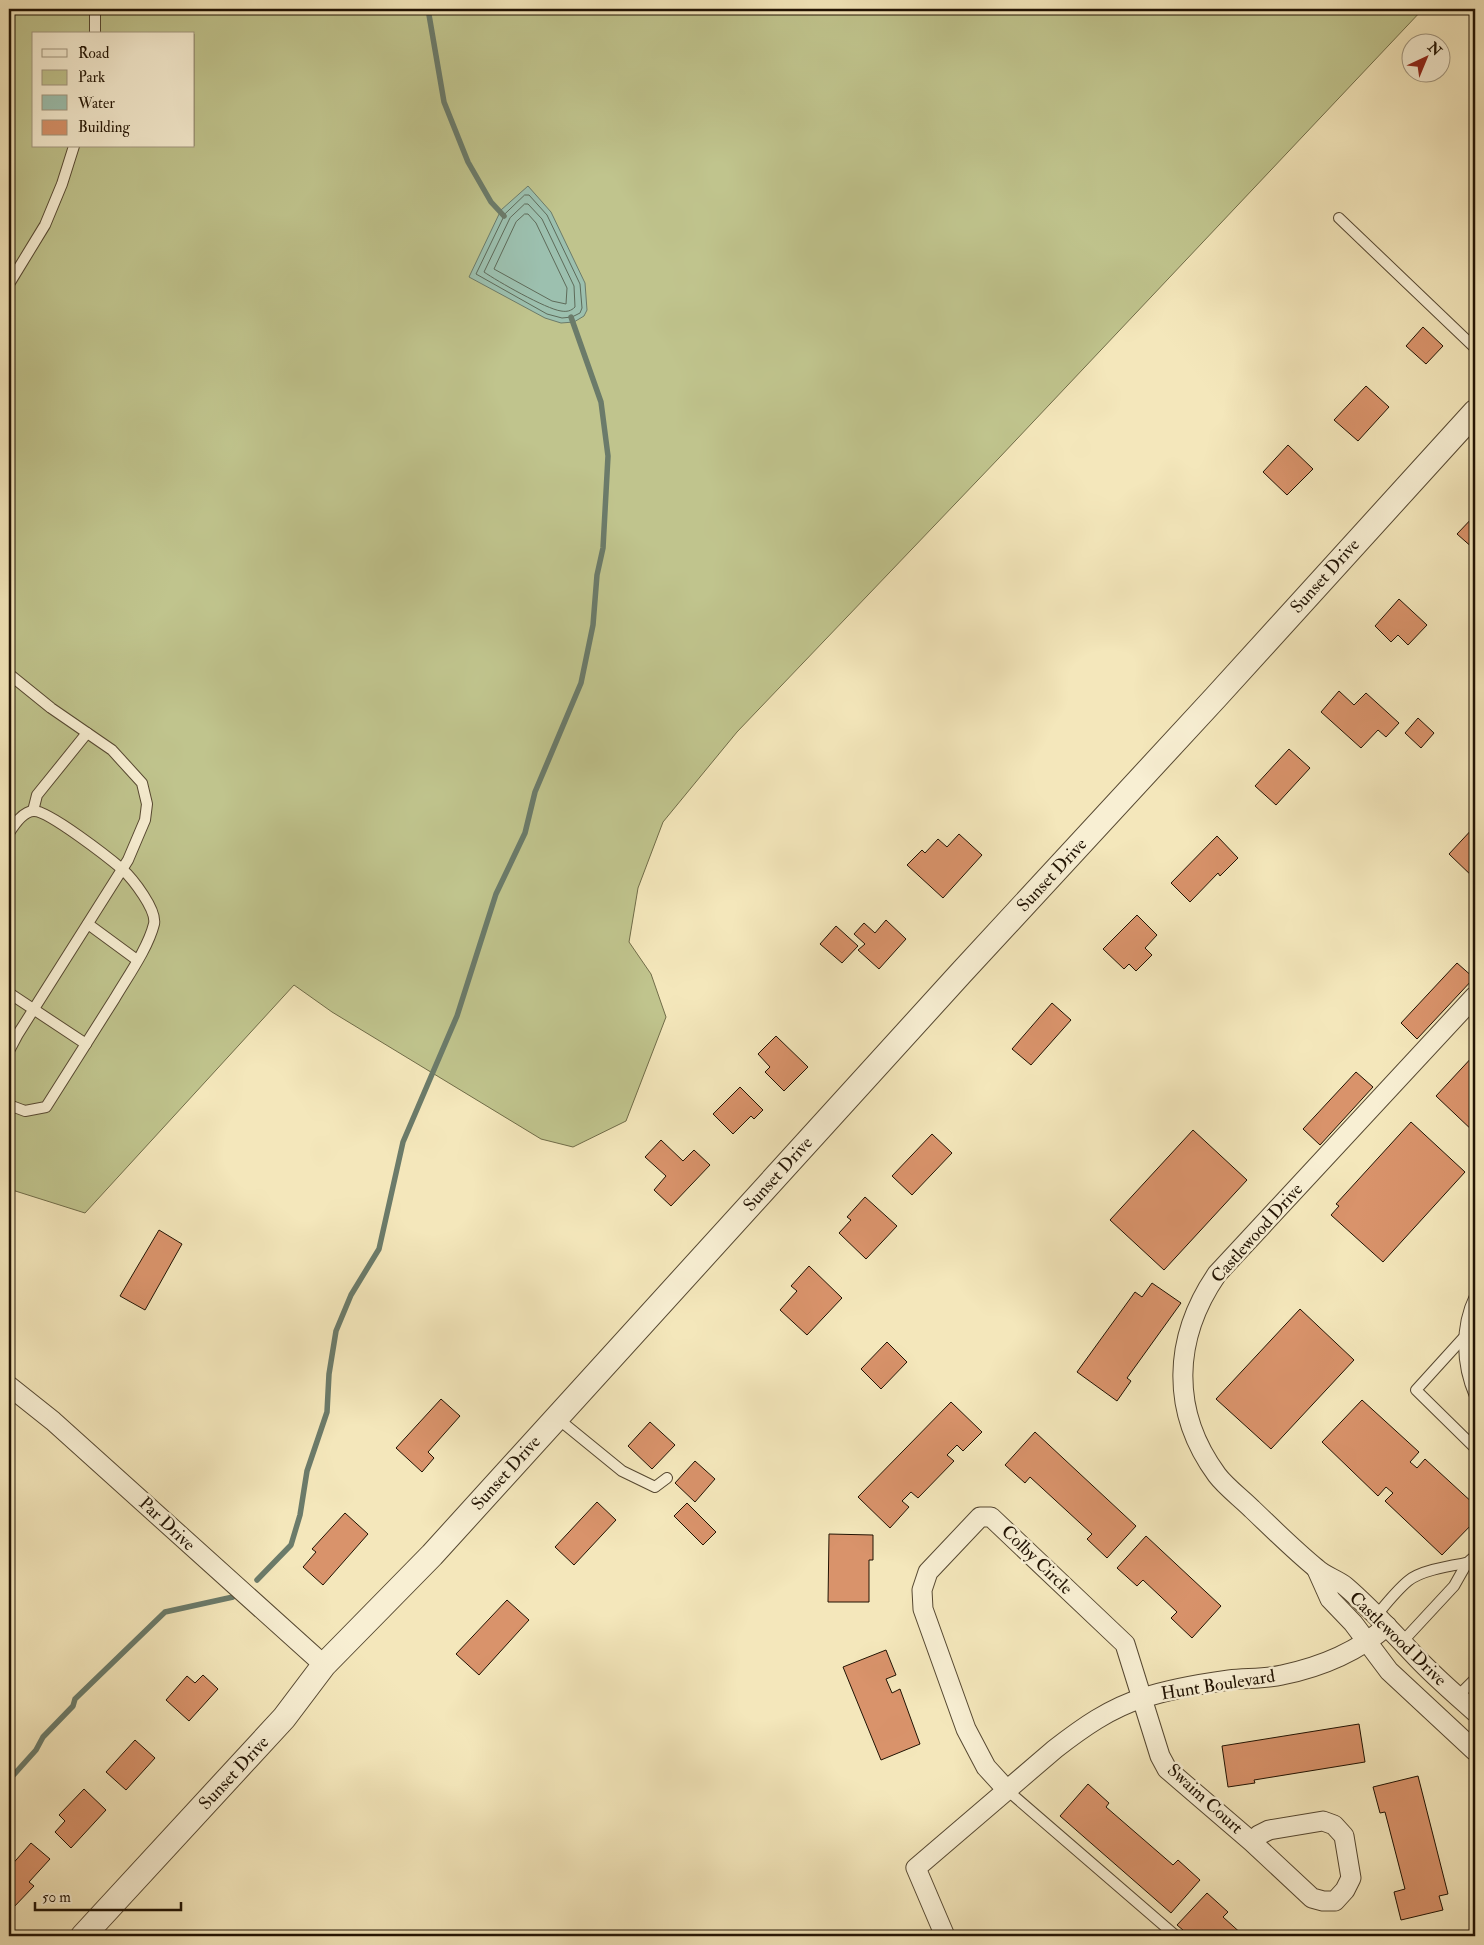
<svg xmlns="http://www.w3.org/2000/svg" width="1484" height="1945" font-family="'IM FELL Double Pica',serif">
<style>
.green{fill:#c0c48d;stroke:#706c48;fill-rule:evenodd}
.water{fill:#9cc0af;stroke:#6b7b6a}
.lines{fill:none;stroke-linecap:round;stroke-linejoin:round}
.shore{stroke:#5e6a59;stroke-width:1}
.stream{stroke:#6b7b6a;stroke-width:5.5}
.building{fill:#d9936b;stroke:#211303}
.service-casing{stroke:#564831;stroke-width:12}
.minor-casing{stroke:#564831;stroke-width:21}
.tertiary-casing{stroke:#564831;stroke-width:26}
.service{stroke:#f8efd3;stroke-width:10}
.minor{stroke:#f8efd3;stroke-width:19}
.tertiary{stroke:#f8efd3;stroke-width:24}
.labels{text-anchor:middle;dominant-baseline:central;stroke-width:5;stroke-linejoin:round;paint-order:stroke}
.street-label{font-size:18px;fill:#211303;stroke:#f8efd3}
</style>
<rect width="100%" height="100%" fill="#f4e7bb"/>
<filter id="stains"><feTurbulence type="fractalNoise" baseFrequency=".004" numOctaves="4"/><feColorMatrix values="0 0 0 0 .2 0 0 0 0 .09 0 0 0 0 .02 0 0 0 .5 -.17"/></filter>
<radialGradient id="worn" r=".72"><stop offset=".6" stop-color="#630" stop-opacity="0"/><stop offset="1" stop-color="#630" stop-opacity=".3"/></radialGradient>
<path class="green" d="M9,9H1423L999,458L737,732L663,822L638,888L629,942L651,974L666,1017L626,1121L573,1147L541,1139L332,1012L294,985L85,1213L9,1189ZM34,34H194V146H34Z"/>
<path class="water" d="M528,186L551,212L585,283L587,310L584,316L574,322L561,323L545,318L469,277L501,210Z"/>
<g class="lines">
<g class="shore">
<path d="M525,195H529L547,215L580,284L582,308L580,313L572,317L562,318L547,314L476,274L505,214Z"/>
<path d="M525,204H528L542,219L574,286L575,307C571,311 567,312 561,311C546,309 497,281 484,272L510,218Z"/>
<path d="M525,214H528L536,223L567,288L566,304L552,301L494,269L516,222Z"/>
</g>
<g class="stream">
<path d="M428,9L444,102L468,162L491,202L504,216"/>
<path d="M257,1580L291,1545L300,1515L307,1471L327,1412L329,1374L336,1331L351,1295L379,1249L403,1142L457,1016L496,894L525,833L535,792L581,683L593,625L597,575L603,548L608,456L601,402L571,317"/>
<path d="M9,1780L36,1750L43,1737L73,1706L75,1699L165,1612L233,1597"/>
</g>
</g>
<g class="building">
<path d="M1423,327L1443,346L1426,364L1406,346Z"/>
<path d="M1366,386L1389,407L1358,441L1334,420Z"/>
<path d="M1288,445L1313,469L1287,495L1263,472Z"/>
<path d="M1475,515V548L1474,549L1457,534Z"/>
<path d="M1399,599L1427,625L1408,645L1398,635L1391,642L1375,626Z"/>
<path d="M1339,691L1354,705L1366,693L1399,723L1386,737L1378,730L1361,748L1321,712Z"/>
<path d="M1418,718L1434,733L1421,748L1405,733Z"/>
<path d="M1289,749L1310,768L1276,805L1255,786Z"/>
<path d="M1475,826V879L1449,854Z"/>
<path d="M959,834L982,855L943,898L907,865L922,850L925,853L938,839L947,847Z"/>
<path d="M1217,836L1238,858L1220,876L1218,873L1190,902L1171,883Z"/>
<path d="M1137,915L1157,935L1145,948L1152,955L1136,971L1129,964L1124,969L1103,949Z"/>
<path d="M886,920L906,939L879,969L858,950L865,944L854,934L864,923L875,933Z"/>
<path d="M836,926L858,946L842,963L820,944Z"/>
<path d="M1457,963L1474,978L1417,1039L1401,1023Z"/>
<path d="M1052,1003L1071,1020L1031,1065L1012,1049Z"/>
<path d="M776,1036L808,1067L784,1091L765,1072L770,1067L758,1054Z"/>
<path d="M1475,1054V1133L1436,1096Z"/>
<path d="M1356,1072L1373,1087L1320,1145L1303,1129Z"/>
<path d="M740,1087L763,1110L754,1119L751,1116L733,1134L713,1114Z"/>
<path d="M1411,1122L1465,1172L1383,1262L1331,1215L1339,1206L1336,1204Z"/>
<path d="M1193,1130L1247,1180L1164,1270L1110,1220Z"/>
<path d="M932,1134L952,1153L912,1195L892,1176Z"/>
<path d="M661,1140L683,1161L694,1150L710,1165L671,1206L654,1190L666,1176L645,1157Z"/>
<path d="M865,1197L897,1226L866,1259L839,1233L851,1220L847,1217Z"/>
<path d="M159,1230L182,1244L145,1310L120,1296Z"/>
<path d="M809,1266L842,1298L807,1335L780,1310L797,1291L791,1286Z"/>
<path d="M1152,1283L1181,1303L1127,1378L1131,1381L1117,1401L1077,1372L1135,1292L1142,1297Z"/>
<path d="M1300,1309L1354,1360L1271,1449L1216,1399Z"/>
<path d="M887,1342L907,1362L881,1389L861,1369Z"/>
<path d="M441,1399L460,1416L428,1452L434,1458L422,1472L396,1448Z"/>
<path d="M1362,1400L1419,1452L1410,1462L1417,1468L1425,1459L1475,1505V1521L1442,1555L1385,1501L1393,1493L1386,1487L1378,1496L1322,1442Z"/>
<path d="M951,1402L982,1432L963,1451L957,1445L947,1455L954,1461L918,1498L911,1492L902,1501L909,1507L890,1528L858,1497Z"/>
<path d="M650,1422L675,1445L652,1469L628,1446Z"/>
<path d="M1035,1432L1136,1526L1107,1558L1087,1539L1092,1534L1030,1477L1025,1483L1005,1465Z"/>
<path d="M695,1461L715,1479L695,1502L675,1483Z"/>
<path d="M597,1502L616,1520L574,1565L555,1547Z"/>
<path d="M687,1503L716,1532L703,1545L674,1516Z"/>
<path d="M345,1513L368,1534L323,1585L303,1567L316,1552L312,1549Z"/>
<path d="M829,1534L873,1535V1560H869V1602H828Z"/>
<path d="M1146,1536L1221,1606L1192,1638L1171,1618L1177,1612L1143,1580L1137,1586L1117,1568Z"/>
<path d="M507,1600L529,1620L479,1675L456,1654Z"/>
<path d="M886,1650L896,1675L886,1679L892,1693L900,1689L920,1744L881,1760L843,1667Z"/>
<path d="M203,1675L218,1689L189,1721L166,1700L187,1676L195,1683Z"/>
<path d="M1359,1724L1365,1762L1254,1780L1255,1783L1228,1787L1222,1746Z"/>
<path d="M135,1740L155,1758L126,1790L106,1772Z"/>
<path d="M1418,1776L1448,1894L1439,1896L1443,1910L1401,1920L1394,1892L1405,1889L1385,1812L1380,1813L1373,1787Z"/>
<path d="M1088,1784L1109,1803L1106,1807L1173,1865L1178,1860L1200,1880L1171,1913L1060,1816Z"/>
<path d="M84,1789L106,1810L71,1848L55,1832L65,1821L59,1815Z"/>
<path d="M31,1843L50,1859L29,1882L34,1886L12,1909L9,1906V1868Z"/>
<path d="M1207,1893L1228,1912L1223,1917L1244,1936H1190L1177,1925Z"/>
</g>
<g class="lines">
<defs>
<g id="service">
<path d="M95,34V9"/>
<path d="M1339,218L1475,348"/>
<path d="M9,284L45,225L62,184L74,146"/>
<path d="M9,674L51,708L112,750L142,783L147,804L145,820L128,860L18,1034L9,1051"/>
<path d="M33,811L37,795L87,733"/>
<path d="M9,833C14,825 23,811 34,811C49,811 109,858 122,869C133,879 157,910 154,924C148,948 128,976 115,998C92,1034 69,1071 46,1107L25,1111L9,1105"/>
<path d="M88,924L137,960"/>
<path d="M9,993L86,1044"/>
<path d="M1475,1296C1460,1327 1461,1364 1475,1396"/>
<path d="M1465,1336L1416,1390L1475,1448"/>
<path d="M557,1418L622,1471L655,1487L667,1478"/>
<path d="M1376,1616C1386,1604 1396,1591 1408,1581C1421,1570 1450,1566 1467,1563"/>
<path d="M1403,1641L1454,1586L1467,1563L1475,1556"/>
<path d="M1458,1696L1475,1679"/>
<path d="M1007,1790L1176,1936"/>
</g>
<g id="minor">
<path d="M1475,996L1217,1274C1173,1338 1170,1411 1217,1475C1226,1487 1241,1498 1252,1509C1273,1529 1294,1550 1316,1568C1324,1576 1336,1579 1345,1586C1371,1608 1394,1634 1417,1658C1435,1677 1456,1695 1475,1712"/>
<path d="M9,1386L53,1421L324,1665"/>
<path d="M1317,1570L1330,1599L1353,1623L1389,1671L1475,1751"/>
<path d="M1007,1790L986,1767L966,1729L923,1609L922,1590L928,1572L980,1517H991L1125,1644L1160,1756L1167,1769L1252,1842L1312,1898L1323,1901H1335L1345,1890L1351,1878L1344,1836L1334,1825L1323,1821L1269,1830L1259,1835L1252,1842"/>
<path d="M945,1936L916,1868L1055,1749C1082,1728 1110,1708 1143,1698C1170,1689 1200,1684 1229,1680C1246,1678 1265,1679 1282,1675C1321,1667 1357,1652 1387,1626"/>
</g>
<path id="tertiary" d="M83,1936L284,1718L324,1665L432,1555L961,973L1216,697L1475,412"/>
</defs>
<use href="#service" class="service-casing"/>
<use href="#minor" class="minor-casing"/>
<use href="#tertiary" class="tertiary-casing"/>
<use href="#service" class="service"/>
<use href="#minor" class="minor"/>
<use href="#tertiary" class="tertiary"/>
</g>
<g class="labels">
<g class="street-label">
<text transform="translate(1325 576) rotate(-48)">Sunset Drive</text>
<text transform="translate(1052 875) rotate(-47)">Sunset Drive</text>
<text transform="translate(778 1174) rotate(-48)">Sunset Drive</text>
<text transform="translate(1257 1233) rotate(-48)">Castlewood Drive</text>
<text transform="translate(506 1473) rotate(-48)">Sunset Drive</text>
<text transform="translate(167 1524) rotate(43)">Par Drive</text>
<text transform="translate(1037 1560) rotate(44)">Colby Circle</text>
<text transform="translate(1398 1639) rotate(44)">Castlewood Drive</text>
<text transform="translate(1218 1685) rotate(-9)">Hunt Boulevard</text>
<text transform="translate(234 1773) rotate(-47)">Sunset Drive</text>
<text transform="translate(1205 1799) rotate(42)">Swaim Court</text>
</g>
</g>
<rect width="1484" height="1945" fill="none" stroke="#f4e7bb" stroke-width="30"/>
<rect x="10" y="10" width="1464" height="1925" fill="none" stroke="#211303" stroke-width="2.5"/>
<rect x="15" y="15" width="1454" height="1915" fill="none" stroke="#211303"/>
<rect x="32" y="32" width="162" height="115" fill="#f8efd3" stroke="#a29780"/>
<rect x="42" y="49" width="25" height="8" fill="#f8efd3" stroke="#a29780"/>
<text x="78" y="58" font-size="15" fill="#211303">Road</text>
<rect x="42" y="70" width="25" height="15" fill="#c0c48d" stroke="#a29780"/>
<text x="78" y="82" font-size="15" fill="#211303">Park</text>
<rect x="42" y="95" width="25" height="15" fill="#9cc0af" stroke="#a29780"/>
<text x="78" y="108" font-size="15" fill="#211303">Water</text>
<rect x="42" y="120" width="25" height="15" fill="#d9936b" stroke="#a29780"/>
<text x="78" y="132" font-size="15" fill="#211303">Building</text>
<g transform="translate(1426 58) rotate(44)"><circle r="24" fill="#f8efd3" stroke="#a29780"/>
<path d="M0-4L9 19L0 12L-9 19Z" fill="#8f2418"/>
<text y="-8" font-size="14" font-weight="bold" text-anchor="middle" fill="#211303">N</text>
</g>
<path d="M35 1902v8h146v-8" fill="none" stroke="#211303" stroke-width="2.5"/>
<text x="42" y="1902" font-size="15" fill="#211303" stroke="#f8efd3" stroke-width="4" paint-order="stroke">50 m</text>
<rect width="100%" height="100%" filter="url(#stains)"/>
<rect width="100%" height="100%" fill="url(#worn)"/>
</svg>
